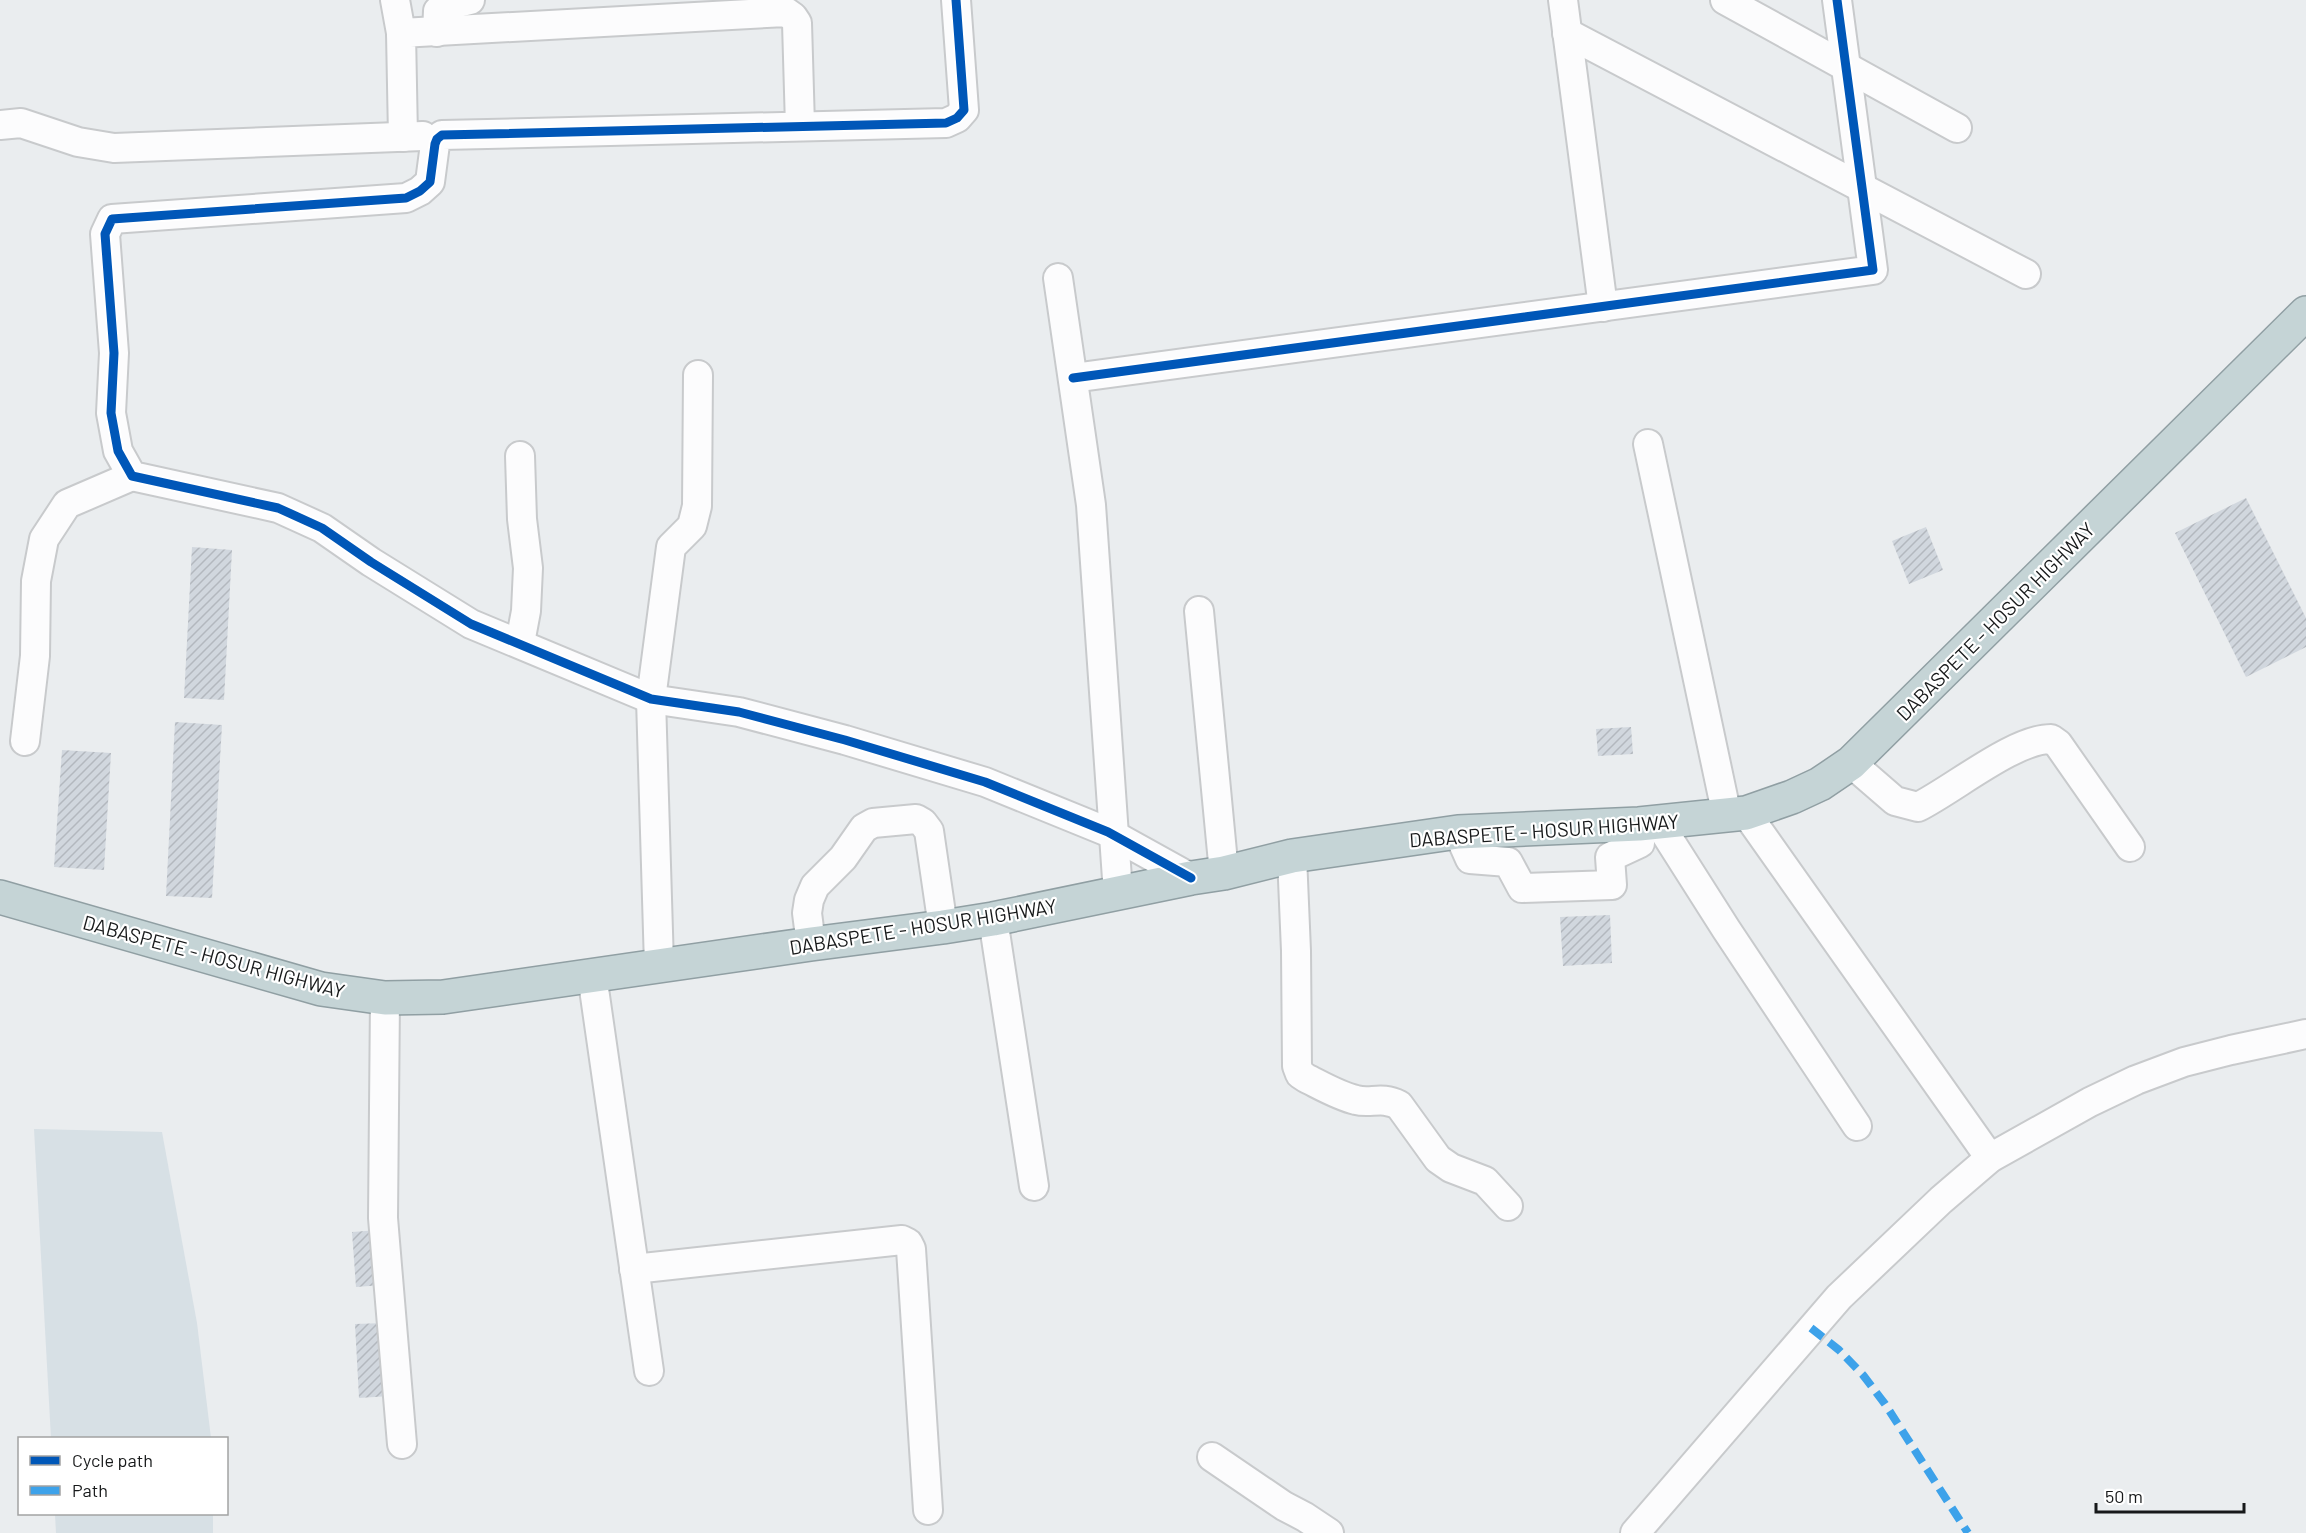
<svg xmlns="http://www.w3.org/2000/svg" width="2306" height="1533" font-family="Barlow,sans-serif">
<style>
.built{fill:#d7e0e5}
.building{fill:url(#building-hatch)}
.lines{fill:none;stroke-linecap:round;stroke-linejoin:round}
.minor-casing{stroke:#c8cacc;stroke-width:32}
.highway-casing{stroke:#909fa3;stroke-width:36}
.minor{stroke:#fcfcfd;stroke-width:28}
.highway{stroke:#c5d4d6;stroke-width:33}
.quiet{stroke:#3da2ea;stroke-width:8;stroke-dasharray:15 8;stroke-linecap:butt}
.cycleway-casing{stroke:#fff;stroke-width:13}
.cycleway{stroke:#0057b8;stroke-width:9}
.labels{text-anchor:middle;dominant-baseline:central;stroke-width:4.5;stroke-linejoin:round;paint-order:stroke}
.street-label{font-size:20px;fill:#17191a;stroke:#fff}
</style>
<defs>
<pattern id="building-hatch" width="6" height="6" patternUnits="userSpaceOnUse" patternTransform="scale(1.5)"><rect width="6" height="6" fill="#d1d7de"/><path d="M-1 1l2-2M0 6l6-6M5 7l2-2" fill="none" stroke="#b3b8be"/></pattern>
</defs>
<rect width="100%" height="100%" fill="#eaedef"/>
<g class="built">
<path d="M34,1129L162,1132L197,1323L211,1438H51Z"/>
<path d="M55,1514H213V1533H56Z"/>
</g>
<g class="building">
<path d="M2246,498L2306,618V647L2246,677L2175,533Z"/>
<path d="M1926,527L1943,570L1909,584L1892,541Z"/>
<path d="M192,547L232,550L224,700L184,698Z"/>
<path d="M175,722L222,725L212,898L166,896Z"/>
<path d="M1631,727L1633,754L1598,756L1596,729Z"/>
<path d="M62,750L111,753L104,870L54,867Z"/>
<path d="M1610,915L1612,963L1563,966L1560,917Z"/>
<path d="M379,1230L383,1285L356,1287L352,1232Z"/>
<path d="M385,1323L390,1396L359,1398L355,1324Z"/>
</g>
<g class="lines">
<defs>
<g id="minor">
<path d="M395,0L401,33"/>
<path d="M956,0L964,110L957,118L946,123L442,135L437,139L435,144L430,182L420,191L406,198L112,219L105,234L114,353L111,413L118,451L132,476L278,508L322,528L371,562L471,624L651,699L739,712L845,740L985,782L1108,832L1191,878"/>
<path d="M1563,0L1603,307"/>
<path d="M1725,0L1957,128"/>
<path d="M437,32L438,11L442,7L470,0"/>
<path d="M1567,33L2026,274"/>
<path d="M0,125L21,123L78,142L114,148L423,136"/>
<path d="M403,137L401,33L786,12L793,17L797,23L800,126"/>
<path d="M1058,278L1091,505L1118,893"/>
<path d="M1073,378L1873,270L1837,0"/>
<path d="M1648,444L1727,816"/>
<path d="M1199,611L1224,873"/>
<path d="M520,643L526,611L528,568L522,519L520,456"/>
<path d="M25,741L35,656L36,581L44,539L67,504L132,476"/>
<path d="M1851,763L1895,801L1918,807C1954,789 2014,739 2051,739L2058,744L2130,847"/>
<path d="M1746,813L1990,1158"/>
<path d="M1658,822L1726,929L1857,1126"/>
<path d="M1458,832L1470,859L1508,862L1522,888L1612,885L1610,857L1640,843L1639,824"/>
<path d="M1292,856L1296,951L1297,1066L1300,1074L1306,1078C1322,1086 1339,1096 1356,1100C1371,1104 1381,1096 1399,1105L1438,1159L1451,1168L1485,1181L1508,1206"/>
<path d="M993,919L1034,1186"/>
<path d="M811,944L807,913L809,900L815,886L843,858L864,828L873,823L916,819L923,823L929,831L943,927"/>
<path d="M659,965L651,699L671,547L692,526L697,506L698,375"/>
<path d="M592,975L649,1371"/>
<path d="M385,998L383,1218L402,1444"/>
<path d="M634,1269L902,1240L908,1243L911,1249L928,1510"/>
<path d="M1212,1457L1284,1506L1305,1517L1329,1533"/>
<path d="M1635,1533L1839,1297L1941,1200L1990,1158L2090,1102L2136,1080L2184,1062L2231,1050L2306,1034"/>
</g>
<path id="highway" d="M0,897L321,989L385,998L443,997L811,944L943,927L993,919L1191,878L1224,873L1292,856L1458,832L1639,824L1746,813L1792,797L1820,784L1851,763L2306,313"/>
</defs>
<use href="#minor" class="minor-casing"/>
<use href="#highway" class="highway-casing"/>
<use href="#minor" class="minor"/>
<use href="#highway" class="highway"/>
<path class="quiet" d="M1811,1328L1839,1350L1863,1375L1885,1404L1968,1533"/>
<defs>
<g id="cycleway">
<path d="M956,0L964,110L957,118L946,123L442,135L437,139L435,144L430,182L420,191L406,198L112,219L105,234L114,353L111,413L118,451L132,476L278,508L322,528L371,562L471,624L651,699L739,712L845,740L985,782L1108,832L1191,878"/>
<path d="M1073,378L1873,270L1837,0"/>
</g>
</defs>
<use href="#cycleway" class="cycleway-casing"/>
<use href="#cycleway" class="cycleway"/>
</g>
<g class="labels">
<g class="street-label">
<text transform="translate(1995 621) rotate(-45)">DABASPETE - HOSUR HIGHWAY</text>
<text transform="translate(1544 830) rotate(-4)">DABASPETE - HOSUR HIGHWAY</text>
<text transform="translate(923 926) rotate(-9)">DABASPETE - HOSUR HIGHWAY</text>
<text transform="translate(214 956) rotate(15)">DABASPETE - HOSUR HIGHWAY</text>
</g>
</g>
<rect x="18" y="1437" width="210" height="78" fill="#ffffff" stroke="#a2a3a3" stroke-width="1.5"/>
<rect x="30" y="1456" width="30" height="9" fill="#0057b8" stroke="#a2a3a3" stroke-width="1.5"/>
<text x="72" y="1467" font-size="18" fill="#17191a">Cycle path</text>
<rect x="30" y="1486" width="30" height="9" fill="#3da2ea" stroke="#a2a3a3" stroke-width="1.5"/>
<text x="72" y="1497" font-size="18" fill="#17191a">Path</text>
<path d="M2096 1503v9h148v-9" fill="none" stroke="#17191a" stroke-width="3"/>
<text x="2105" y="1503" font-size="18" fill="#17191a" stroke="#ffffff" stroke-width="4.5" paint-order="stroke">50 m</text>
</svg>
